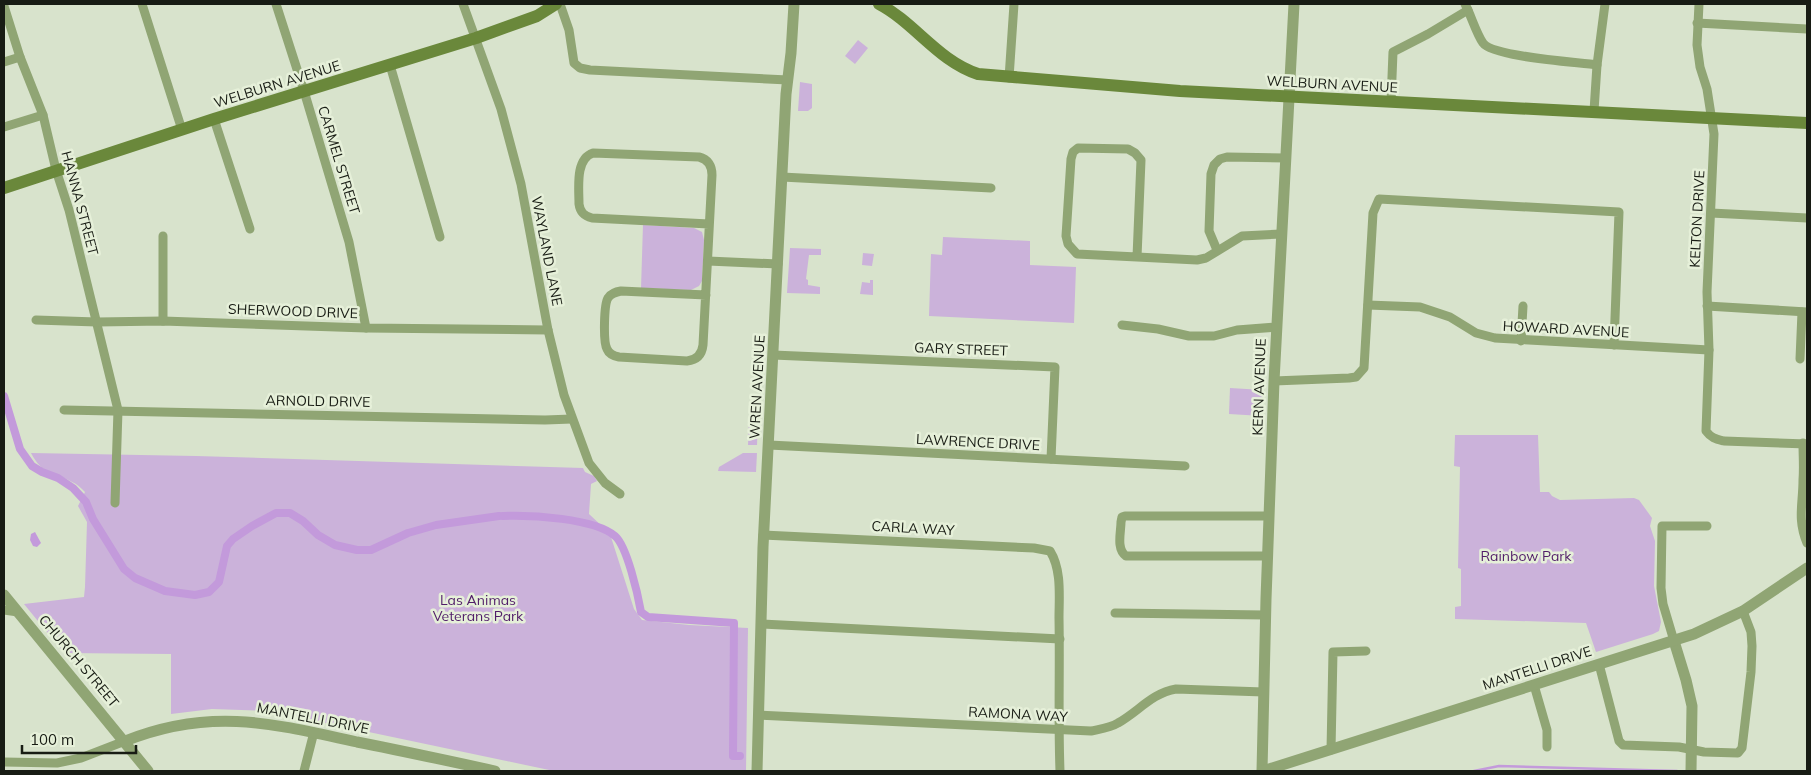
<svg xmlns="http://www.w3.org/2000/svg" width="1811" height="775" font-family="Mulish,sans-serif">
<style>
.green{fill:#cbb2da}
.water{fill:#c39adb}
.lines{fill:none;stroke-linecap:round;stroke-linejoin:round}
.stream{stroke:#c39adb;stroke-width:2.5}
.canal{stroke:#c39adb;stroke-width:8}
.minor{stroke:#90a574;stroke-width:9}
.tertiary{stroke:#90a574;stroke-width:11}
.secondary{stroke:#6a883b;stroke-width:12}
.labels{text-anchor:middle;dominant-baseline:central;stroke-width:5;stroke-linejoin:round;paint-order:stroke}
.street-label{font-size:14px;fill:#181c14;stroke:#e6f0d9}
.park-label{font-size:14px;fill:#511d69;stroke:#e6f0d9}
</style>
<rect width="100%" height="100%" fill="#d8e3cc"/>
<g class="green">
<path d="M858,40L868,48L855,64L845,56Z"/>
<path d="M800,82L812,84V108L808,111H798Z"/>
<path d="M643,225L694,228L702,232L704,240L702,281L699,286L691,290L641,288Z"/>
<path d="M943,237L1030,241V265L1076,267L1074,323L929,316L931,254L942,255Z"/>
<path d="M790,248L821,249V255H809L806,279L808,280V285L820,287V294L787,293Z"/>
<path d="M863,253L874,254L872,266L862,265Z"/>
<path d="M870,280H873V295L860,294L862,282L870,283Z"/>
<path d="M1230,388L1263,390L1262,416L1229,414Z"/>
<path d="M749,415L758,416L757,445H748Z"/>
<path d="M1455,435H1538L1540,492H1549L1552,496L1560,500L1634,498L1639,500L1652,518L1650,526L1655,541L1654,586L1661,622L1659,631L1653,634L1596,652L1586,623L1455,619V607L1461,606V569L1458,568L1460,467L1454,466Z"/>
<path d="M31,453L196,456L583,468L585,472L594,476L597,481L591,484L589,514L604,528L611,537L634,609L642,620L689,625L748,628L746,771H554L269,711L212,709L171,714V654L64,653L24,604L84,597L85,587L87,522L78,506L85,492C81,488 77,484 72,482C53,470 43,476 31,453Z"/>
<path d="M743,453H757L756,472L718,471L719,467Z"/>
</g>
<path class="water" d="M35,532L41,543L37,547L33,546L30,540L31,534Z"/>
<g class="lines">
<path class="stream" d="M1474,771L1499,766L1677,771"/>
<g class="canal">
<path d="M4,396L20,449L32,466L42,472L58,478L73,488L86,502L93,519L124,569L135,578L165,591L195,595L209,592L219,582L227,546L233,539L252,526L276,513H290L303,521L318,535L335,545L357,550H371L408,533L436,525L499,516"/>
<path d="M503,516C531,515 594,518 615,536C627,546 638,595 641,612L648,617L734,623L733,756H740"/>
</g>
<g class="minor">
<path d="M142,4L182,130"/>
<path d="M276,4L304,91L349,242L366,328"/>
<path d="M463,4L501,109L521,184L548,330L564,395L589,463L605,483L620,494"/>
<path d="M560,4L569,30L574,63L580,68L590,70L788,80"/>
<path d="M1465,4C1471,15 1476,33 1483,43C1493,57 1576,62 1597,65"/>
<path d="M1699,4L1697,45L1700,67L1707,89L1714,134L1707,292L1709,350L1706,431C1711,438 1716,439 1724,441L1807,444"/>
<path d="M4,6L20,57L43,115L56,170L69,210L118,410L115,503"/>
<path d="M1697,23L1807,29"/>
<path d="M4,62L20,57"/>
<path d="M390,65L440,237"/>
<path d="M1009,78L1014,4"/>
<path d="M1391,102L1393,52L1428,34L1468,10"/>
<path d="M1594,111L1597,65L1605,4"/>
<path d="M214,119L250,229"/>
<path d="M4,127L43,115"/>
<path d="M782,177L991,188"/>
<path d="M1711,213L1807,218"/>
<path d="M1217,250L1209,231L1211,174L1214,165L1220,159L1227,157L1286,158"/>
<path d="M1137,257L1141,160L1135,153L1128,149L1078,148L1073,152L1071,159L1066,236L1068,244L1077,254L1197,260L1206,258L1242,236L1281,234"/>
<path d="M708,261L778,264"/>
<path d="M706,295L621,291C616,292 611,293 608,298C604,304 603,342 607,349C609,354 614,356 619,357L687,361C697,360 702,354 703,345L712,175C712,166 708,159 699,157L593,153C575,159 579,188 579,204C580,212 584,216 592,218L709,224"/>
<path d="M1368,305L1420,307L1450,317L1476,333L1495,338L1709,350"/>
<path d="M1707,306L1807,312"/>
<path d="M36,320L97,322L163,321L366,328L548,330"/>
<path d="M163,321V236"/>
<path d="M1122,325L1158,329L1189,336H1214L1237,330L1277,327"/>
<path d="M1521,341L1523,306"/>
<path d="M773,355L1055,367L1051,459"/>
<path d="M1800,359L1802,312"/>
<path d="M1274,381L1349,378L1356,377L1364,368L1373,213L1379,199L1619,212L1614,345"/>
<path d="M64,410L545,420L572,419"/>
<path d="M1803,443C1803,456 1804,468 1803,480C1803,504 1797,519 1807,543"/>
<path d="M769,445L1185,466"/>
<path d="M763,535L1034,548L1050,551C1062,570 1059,597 1059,618C1060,669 1058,720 1060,771"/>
<path d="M1268,556H1126C1116,549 1121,532 1121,522L1122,517L1125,516H1269"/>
<path d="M4,610L18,612"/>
<path d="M1115,613L1265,615"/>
<path d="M761,624L1060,639"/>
<path d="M1674,641L1663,604L1661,588L1662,526H1707"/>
<path d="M1599,664L1619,741L1623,745L1679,747L1704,752L1738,753L1742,748L1751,672L1752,646L1751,632L1743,611"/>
<path d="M1534,685L1547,730V747"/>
<path d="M759,715L1091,731C1100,729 1110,728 1118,723C1138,712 1152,693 1176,689L1264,692"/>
<path d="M1331,750L1333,652L1366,651"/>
<path d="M4,762L57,763L81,758L125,741"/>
<path d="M304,771L314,732"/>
</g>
<g class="tertiary">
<path d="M4,595L148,771"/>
<path d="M1674,641L1686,680L1692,706L1691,771"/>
<path d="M125,741C210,707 272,723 357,742C403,751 449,761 495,771"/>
<path d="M757,771L763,547L786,94L791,53L794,4"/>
<path d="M1262,771L1266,599L1274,381L1294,4"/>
<path d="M1263,771L1694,634L1743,611L1807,568"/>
</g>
<g class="secondary">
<path d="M879,4C915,23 938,61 978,74L1180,91L1807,123"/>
<path d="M4,188L214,119L476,38L537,16L556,4"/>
</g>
</g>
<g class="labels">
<g class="street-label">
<text transform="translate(277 84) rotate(-17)">WELBURN AVENUE</text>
<text transform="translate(1332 84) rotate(3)">WELBURN AVENUE</text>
<text transform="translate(339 160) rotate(73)">CARMEL STREET</text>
<text transform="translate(80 203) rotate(75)">HANNA STREET</text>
<text transform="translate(1697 219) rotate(-87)">KELTON DRIVE</text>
<text transform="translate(547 251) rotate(79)">WAYLAND LANE</text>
<text transform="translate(293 311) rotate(2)">SHERWOOD DRIVE</text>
<text transform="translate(1566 329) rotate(3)">HOWARD AVENUE</text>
<text transform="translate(961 349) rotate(2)">GARY STREET</text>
<text transform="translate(757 387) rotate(-87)">WREN AVENUE</text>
<text transform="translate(1259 387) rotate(-88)">KERN AVENUE</text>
<text transform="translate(318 401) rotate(1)">ARNOLD DRIVE</text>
<text transform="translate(978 442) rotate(3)">LAWRENCE DRIVE</text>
<text transform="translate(913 528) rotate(3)">CARLA WAY</text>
<text transform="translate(79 661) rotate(50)">CHURCH STREET</text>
<text transform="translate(1537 668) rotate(-18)">MANTELLI DRIVE</text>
<text transform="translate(1018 714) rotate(3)">RAMONA WAY</text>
<text transform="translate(313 718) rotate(11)">MANTELLI DRIVE</text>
</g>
<g class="park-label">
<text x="1526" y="556">Rainbow Park</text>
<text x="478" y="600">Las Animas<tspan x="478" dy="16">Veterans Park</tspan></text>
</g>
</g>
<rect width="1811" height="775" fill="none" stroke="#181c14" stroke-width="10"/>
<path d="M22 745v8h114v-8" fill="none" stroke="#181c14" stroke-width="2.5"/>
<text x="30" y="745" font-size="15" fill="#181c14" stroke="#e6f0d9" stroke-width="4" paint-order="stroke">100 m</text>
</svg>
